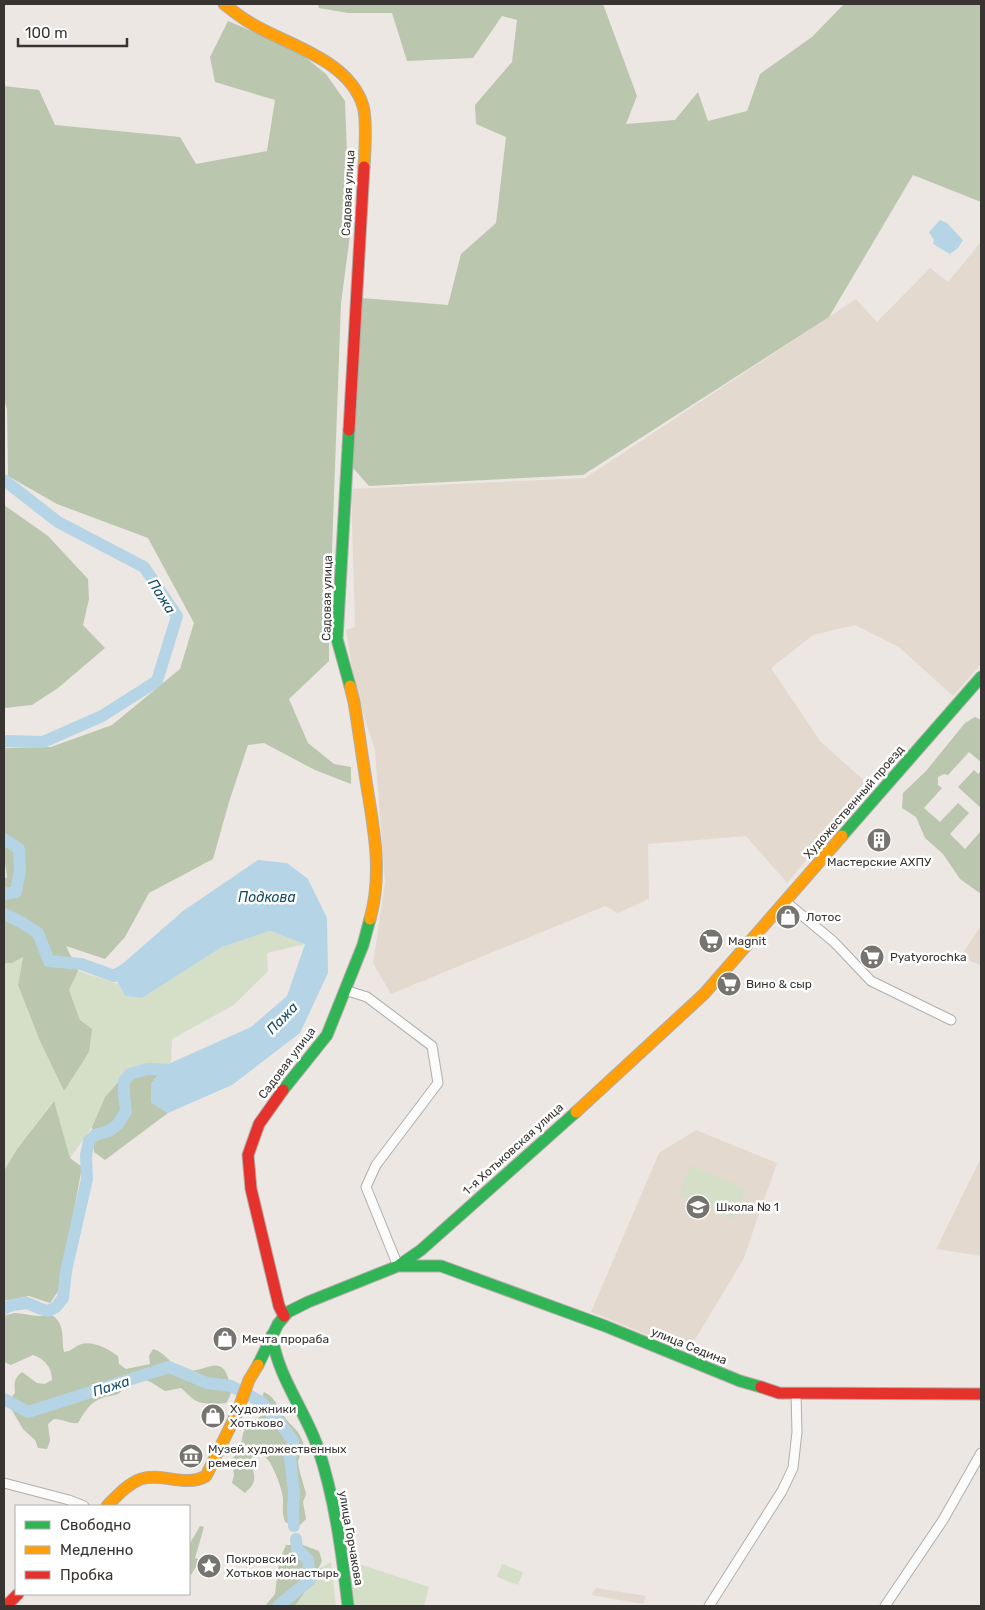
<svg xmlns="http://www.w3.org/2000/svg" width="985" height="1610" viewBox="0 0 985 1610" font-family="Rubik,sans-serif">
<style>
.built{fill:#e4d9cf}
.green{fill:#d5dfc8}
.forest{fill:#bac6ad}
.water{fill:#b5d4e6}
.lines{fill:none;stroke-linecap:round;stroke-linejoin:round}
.river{stroke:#b5d4e6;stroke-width:12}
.street-casing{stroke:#b1ada9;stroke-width:11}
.fast-casing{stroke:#b1ada9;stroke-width:13}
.slow-casing{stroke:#b1ada9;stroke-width:13}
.jam-casing{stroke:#b1ada9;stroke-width:13}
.street{stroke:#fcfbfb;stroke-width:9}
.fast{stroke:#30b455;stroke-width:11}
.slow{stroke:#ff9f0a;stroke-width:11}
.jam{stroke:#e5322d;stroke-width:11}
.labels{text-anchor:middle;stroke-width:5;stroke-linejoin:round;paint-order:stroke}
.street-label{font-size:12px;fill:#383431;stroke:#fff}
.poi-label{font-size:12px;fill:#383431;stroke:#fff;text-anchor:start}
.water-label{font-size:14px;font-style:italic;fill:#134d69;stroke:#fff}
</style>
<rect width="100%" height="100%" fill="#ece7e2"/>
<path class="built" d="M980,243L981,244V664L953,696L899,647L855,625L813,635L771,668L820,741L870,786L787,883L746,836L648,844L649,899L618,913L605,906L391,994L373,963L385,883L375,750L355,688L346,630L355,627L351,489L585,478L856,299L877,322L930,268L948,282Z
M981,926V965L960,957Z
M696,1130L777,1163L743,1260L688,1351L591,1312L659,1153Z
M981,1158V1256L936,1249Z
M596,1588L646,1596L643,1604L591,1595Z"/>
<path class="green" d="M270,931L305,944L267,953L268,971L234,1005L172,1039L171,1062L166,1065L129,1070L105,1097L92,1127L70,1158L53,1101L17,1149L4,1171V963H12L23,957L18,985L39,1039L64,1091L80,1020L69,990L78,971L118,984L125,996L142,998L222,947Z
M691,1165L746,1189L733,1219L678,1195Z
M350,1561L429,1587L424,1606H354Z
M331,1562L336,1606H295L313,1580L319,1569Z
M502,1564L523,1572L518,1585L497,1577Z"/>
<path class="forest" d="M318,4H603L637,96L626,124L675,120L698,92L708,121L747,111L760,74L812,37L844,4H981V202L913,175L829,317L583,475L369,486L353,468L354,394L361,298L448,305L461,254L496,223L506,137L476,124L475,105L512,62L517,20L502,16L473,58L407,61L392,13H348L319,8Z
M228,21L295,49L326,74L345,101L350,235L341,303L329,632V661L289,699L308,743L334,764L351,767V784L315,770L264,743L248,745L229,802L213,859L149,893L125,937L105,959L66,946L78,971L69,990L80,1020L92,1029L89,1052L64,1091L39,1039L18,985L23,957L12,963H4V879L7,877L4,855V748L51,747L112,725L180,669L194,623L148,538L57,504L8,476L7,409L4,399V86L39,90L55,125L180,137L196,164L267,151L275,100L215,82L210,57Z
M4,505L48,536L88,579L89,599L83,625L105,648L58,688L32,705L4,708Z
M975,717L981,720V762L969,752L948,775L944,774L938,777V785L942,788L924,808L940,822L958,803L969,813L950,834L965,849L981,831L980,857L981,894L960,879L943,854L925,838L916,817L902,808L903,793L926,771L965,723Z
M974,770L978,774L981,771V808L958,787Z
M166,1065L151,1084V1102L168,1113L105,1160L94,1152L92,1127L105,1097L129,1070Z
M54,1101L70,1158L82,1167L59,1290L50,1303L29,1296L4,1301V1171L17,1149Z
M14,1313C26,1313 38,1319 50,1314C66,1323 61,1336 64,1352C71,1351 73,1348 79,1345C90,1339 109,1349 118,1356L119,1364L126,1369L150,1364L149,1356L153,1349C165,1352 170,1364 181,1369C201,1378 221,1349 229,1381C232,1390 232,1395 226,1403C217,1404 200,1405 193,1399C189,1396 186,1392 181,1388L165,1391C154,1384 143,1374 129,1383C124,1386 123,1391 118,1394C113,1396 107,1396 102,1398C90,1402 84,1413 78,1423C69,1424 63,1419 54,1419L48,1424L50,1441L47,1449L38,1448L35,1440L23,1429L10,1407V1399L15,1393C14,1383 14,1378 22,1372L37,1383L45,1384L52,1380C52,1368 45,1359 33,1355L11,1365L4,1362V1316Z
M264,1392C277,1398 278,1409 286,1419C295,1430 299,1430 304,1445L298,1461L299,1469L306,1494L303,1502L306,1519L300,1525H292L285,1522C282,1513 283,1508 283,1499C283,1491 273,1464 267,1459C266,1457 263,1455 261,1454L253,1455L250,1462C256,1476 257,1483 245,1493L232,1483L234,1475L232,1459C245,1446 239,1442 245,1429C248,1422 258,1419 264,1414L262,1397Z
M200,1526L204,1527L195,1558L200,1560L191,1575L189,1571V1545Z
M286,1545H303L319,1551L322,1561L313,1580L295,1606H265L275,1594L279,1561Z"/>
<path class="water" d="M940,220L947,223L963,240L958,248L950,254L933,244L934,240L929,232Z
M258,860L287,863L308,879L327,918L328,973L300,1033L232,1085L168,1113L151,1102V1084L166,1065L251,1027L287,996L305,944L270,931L222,947L142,998L125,996L114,976L120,966L183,911Z"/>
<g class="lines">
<path class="river" d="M4,480L58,522L144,567L177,616L157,681L102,716L43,742L4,741
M4,839L19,849L20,870L16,892L4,894
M4,914L21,922L38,933L49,961L81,964L114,976L129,967
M4,1309L12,1305L27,1303L41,1309L48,1311L56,1307L63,1298L66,1271L87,1179L86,1155L89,1141L95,1135L109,1131L118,1124L126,1111L124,1096V1081L130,1074L148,1069L178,1070
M4,1399L28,1412L169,1367L207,1383L231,1386L260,1401L280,1423L293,1441V1451L290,1457L294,1493L293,1512L294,1526
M278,1606L310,1580L308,1560L297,1549L296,1539"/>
<defs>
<path id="street" d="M786,902L834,942L871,981L951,1020
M345,990L367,997L432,1046L438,1083L376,1165L366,1187L398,1266
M4,1483L69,1500L84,1506
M709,1606L782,1491L793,1468L797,1432L796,1393
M885,1606L943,1520L981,1453"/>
<path id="fast" d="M349,430L337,639L350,686
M842,836L981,677
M283,1090L327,1035L363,945L370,919
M398,1266H441L605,1326L740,1381L761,1387
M272,1335C277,1376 305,1410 318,1448C335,1499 342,1553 348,1606
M258,1365L278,1324L288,1312L308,1302L398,1266L421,1250L576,1112"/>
<path id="slow" d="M224,4C232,10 240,17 249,22C286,45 349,59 363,106C367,119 365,152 364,167
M350,686L354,702C359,732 363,763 368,793C375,835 382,877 370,919
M576,1112L704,994L842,836
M107,1506C117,1496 127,1484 141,1479C162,1472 185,1488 206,1476L237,1413L249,1380L258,1365"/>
<path id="jam" d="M349,430L364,167
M283,1090L259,1124L248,1155L251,1189L279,1306L284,1316
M761,1387L779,1393L981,1394
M6,1606L18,1594"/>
</defs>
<use href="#street" class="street-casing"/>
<use href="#fast" class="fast-casing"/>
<use href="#slow" class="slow-casing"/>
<use href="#jam" class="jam-casing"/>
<use href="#street" class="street"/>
<use href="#fast" class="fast"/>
<use href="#slow" class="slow"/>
<use href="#jam" class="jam"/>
</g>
<defs>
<symbol id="building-disc" viewBox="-11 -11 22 22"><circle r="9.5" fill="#77736f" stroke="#fff"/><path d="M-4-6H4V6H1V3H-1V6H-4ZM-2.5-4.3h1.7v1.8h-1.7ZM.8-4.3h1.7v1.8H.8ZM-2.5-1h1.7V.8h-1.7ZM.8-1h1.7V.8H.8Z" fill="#fff"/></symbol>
<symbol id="shop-disc" viewBox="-11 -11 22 22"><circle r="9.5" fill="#77736f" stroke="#fff"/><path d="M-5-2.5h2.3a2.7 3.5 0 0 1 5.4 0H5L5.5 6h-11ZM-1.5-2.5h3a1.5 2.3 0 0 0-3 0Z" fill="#fff"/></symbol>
<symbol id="supermarket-disc" viewBox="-11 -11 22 22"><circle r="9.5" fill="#77736f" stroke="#fff"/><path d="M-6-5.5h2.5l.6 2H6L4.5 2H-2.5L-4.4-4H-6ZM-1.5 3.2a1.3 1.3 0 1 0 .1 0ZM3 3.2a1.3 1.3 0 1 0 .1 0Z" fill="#fff"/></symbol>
<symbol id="school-disc" viewBox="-11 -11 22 22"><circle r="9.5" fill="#77736f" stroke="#fff"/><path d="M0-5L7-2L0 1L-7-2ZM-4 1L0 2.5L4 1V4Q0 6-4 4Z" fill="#fff"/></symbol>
<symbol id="museum-disc" viewBox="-11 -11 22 22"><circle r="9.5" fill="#77736f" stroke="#fff"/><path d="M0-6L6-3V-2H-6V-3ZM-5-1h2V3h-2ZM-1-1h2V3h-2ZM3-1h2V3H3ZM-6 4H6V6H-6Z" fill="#fff"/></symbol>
<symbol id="sight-disc" viewBox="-11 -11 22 22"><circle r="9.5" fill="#77736f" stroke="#fff"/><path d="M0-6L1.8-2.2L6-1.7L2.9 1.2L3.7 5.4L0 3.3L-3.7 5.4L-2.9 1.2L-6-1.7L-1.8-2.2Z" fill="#fff"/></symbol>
</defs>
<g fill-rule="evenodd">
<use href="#building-disc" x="865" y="826" width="28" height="28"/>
<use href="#shop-disc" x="774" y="903" width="28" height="28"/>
<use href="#supermarket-disc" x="697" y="927" width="28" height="28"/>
<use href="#supermarket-disc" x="858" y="943" width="28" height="28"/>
<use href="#supermarket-disc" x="715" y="970" width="28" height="28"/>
<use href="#school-disc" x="684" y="1193" width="28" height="28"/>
<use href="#shop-disc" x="211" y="1325" width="28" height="28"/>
<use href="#shop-disc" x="199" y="1402" width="28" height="28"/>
<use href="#museum-disc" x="177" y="1442" width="28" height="28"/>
<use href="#sight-disc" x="195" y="1552" width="28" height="28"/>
</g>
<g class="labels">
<g class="street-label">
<text transform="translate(348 193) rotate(-87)" y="4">Садовая улица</text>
<text transform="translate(327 598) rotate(-89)" y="4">Садовая улица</text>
<text transform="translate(854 802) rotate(-49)" y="4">Художественный проезд</text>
<text transform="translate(287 1063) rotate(-53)" y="4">Садовая улица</text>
<text transform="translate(513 1149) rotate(-42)" y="4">1-я Хотьковская улица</text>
<text transform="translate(689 1346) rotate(22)" y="4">улица Седина</text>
<text transform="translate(351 1538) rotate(80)" y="4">улица Горчакова</text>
</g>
<g class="poi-label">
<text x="879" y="866" text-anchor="middle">Мастерские АХПУ</text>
<text x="806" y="921">Лотос</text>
<text x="728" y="945">Magnit</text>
<text x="890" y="961">Pyatyorochka</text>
<text x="746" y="988">Вино &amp; сыр</text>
<text x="716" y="1211">Школа № 1</text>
<text x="242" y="1343">Мечта прораба</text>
<text x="230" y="1413">Художники<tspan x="230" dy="14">Хотьково</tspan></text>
<text x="208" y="1453">Музей художественных<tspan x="208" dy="14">ремесел</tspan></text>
<text x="226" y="1563">Покровский<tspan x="226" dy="14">Хотьков монастырь</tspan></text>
</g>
<g class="water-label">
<text transform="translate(162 596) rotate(58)" y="5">Пажа</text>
<text x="267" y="902">Подкова</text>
<text transform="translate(282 1018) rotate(-46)" y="5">Пажа</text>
<text transform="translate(111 1386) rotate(-18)" y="5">Пажа</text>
</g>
</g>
<rect width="985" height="1610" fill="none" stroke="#383431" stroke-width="10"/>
<rect x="15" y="1505" width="175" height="90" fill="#ffffff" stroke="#afaead"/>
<rect x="25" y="1521" width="25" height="8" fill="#30b455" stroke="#afaead"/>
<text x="60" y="1530" font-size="15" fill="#383431">Свободно</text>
<rect x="25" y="1546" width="25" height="8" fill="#ff9f0a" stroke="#afaead"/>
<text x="60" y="1555" font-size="15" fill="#383431">Медленно</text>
<rect x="25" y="1571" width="25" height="8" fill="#e5322d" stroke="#afaead"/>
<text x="60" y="1580" font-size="15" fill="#383431">Пробка</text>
<path d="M18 38v8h109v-8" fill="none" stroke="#383431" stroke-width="2.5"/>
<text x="25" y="38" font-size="15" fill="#383431" stroke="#ffffff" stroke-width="4" paint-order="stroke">100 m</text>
</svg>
